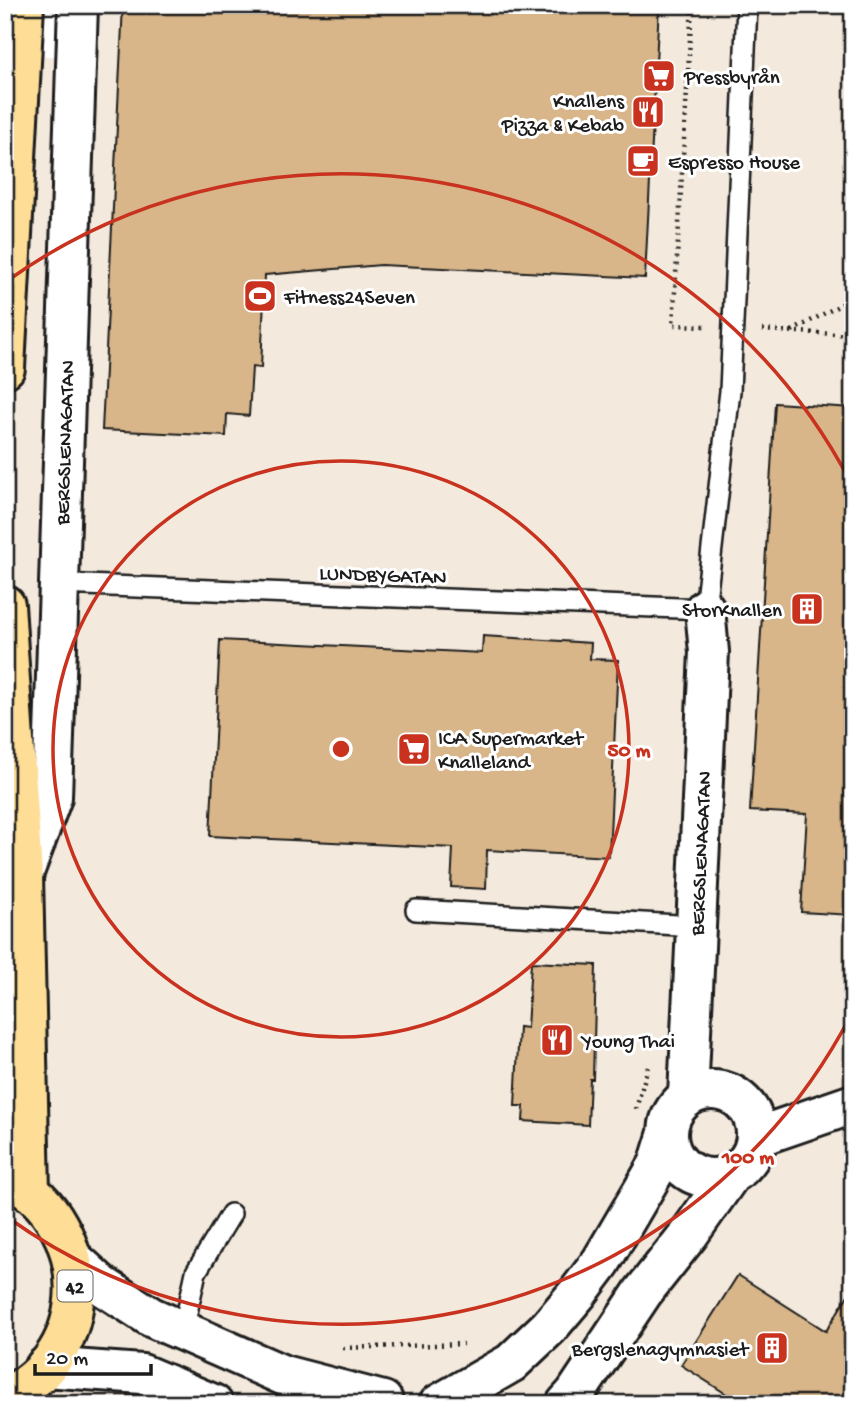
<svg xmlns="http://www.w3.org/2000/svg" width="858" height="1409" viewBox="0 0 858 1409" font-family="'Gochi Hand',sans-serif">
<style>
.built{fill:#f3e9dc}
.building{fill:#d8b68a;stroke:#1c1c1c;stroke-width:2}
.lines{fill:none;stroke-linecap:round;stroke-linejoin:round}
.service-casing{stroke:#1c1c1c;stroke-width:24}
.minor-casing{stroke:#1c1c1c;stroke-width:44}
.tertiary-casing{stroke:#1c1c1c;stroke-width:44}
.primary-casing{stroke:#1c1c1c;stroke-width:44}
.path{stroke:#1c1c1c;stroke-width:4.5;stroke-dasharray:2 5;stroke-linecap:butt}
.service{stroke:#fff;stroke-width:19}
.minor{stroke:#fff;stroke-width:38}
.tertiary{stroke:#fff;stroke-width:38}
.primary{stroke:#fedd96;stroke-width:38}
.ring{fill:none;stroke:#c8321e;stroke-width:3.5}
.labels{text-anchor:middle;stroke-width:6;stroke-linejoin:round;paint-order:stroke}
.shield{fill:#fff;stroke:#606060;stroke-width:2}
.shield-label{font-size:19px;font-weight:bold;fill:#1c1c1c}
.poi-label{font-size:21px;fill:#1c1c1c;stroke:#fff;text-anchor:start}
.street-label{font-size:21px;fill:#1c1c1c;stroke:#fff}
.centre{fill:#c8321e;stroke:#fff;stroke-width:3.5}
.ring-label{font-size:21px;text-anchor:middle;font-weight:bold;fill:#c8321e;stroke:#fff;stroke-width:6;stroke-linejoin:round;paint-order:stroke}
</style>
<rect width="100%" height="100%" fill="#fff"/>
<filter id="ink" filterUnits="userSpaceOnUse"><feTurbulence type="fractalNoise" baseFrequency=".0143" numOctaves="2"/><feDisplacementMap in="SourceGraphic" scale="14" xChannelSelector="R" yChannelSelector="G"/><feConvolveMatrix kernelMatrix="1 2 1 2 8 2 1 2 1" color-interpolation-filters="sRGB"/></filter>
<g filter="url(#ink)">
<path class="built" d="M87,5H853V1404H5V55L83,57Z"/>
<path class="building" d="M123,5H659L645,278L381,265L265,275L261,368L252,367L249,416L227,414L226,436L102,430Z
M775,403L853,408V915L801,912L807,814L750,811Z
M483,636L591,643L590,659L618,660L609,857L487,850L486,889L451,887L453,848L210,836L220,640L482,653Z
M531,962L596,965L593,1079H590L588,1125L523,1121L524,1106H515L519,1027L527,1028Z
M738,1275L826,1331L853,1287V1404H742L681,1365Z"/>
<g class="lines">
<defs>
<path id="service" d="M59,584L705,609L730,391L747,5
M416,910L695,926
M183,1331L196,1272L231,1214"/>
<g id="minor">
<path id="s1" d="M23,875L52,797L78,5"/>
<path id="s2" d="M688,1096L709,652L705,609"/>
</g>
<path id="tertiary" d="M668 1134a44 44 0 1 1 88 0a44 44 0 1 1-88 0Z
M757,1137L853,1104
M72,1258L103,1286L151,1317L283,1375L383,1401
M45,1367L142,1374L213,1404
M439,1404L511,1363L549,1327L577,1294L601,1262L658,1165L668,1133
M566,1404L575,1394L643,1292L689,1234L731,1174"/>
<path id="primary" d="M5,368L24,5
M5,605L23,875L30,1192
M5,1397C98,1356 96,1224 10,1178"/>
</defs>
<use href="#service" class="service-casing"/>
<use href="#minor" class="minor-casing"/>
<use href="#tertiary" class="tertiary-casing"/>
<use href="#primary" class="primary-casing"/>
<path class="path" d="M692,5L673,325L705,326
M762,330L853,335
M792,331L853,298
M636,1109L648,1067
M343,1348L463,1344"/>
<use href="#service" class="service"/>
<use href="#minor" class="minor"/>
<use href="#tertiary" class="tertiary"/>
<use href="#primary" class="primary"/>
</g>
</g>
<g class="ring">
<circle cx="341" cy="749" r="288"/>
<path d="M851 1015A575 575 0 0 1 7 1217M7 281A575 575 0 0 1 851 483"/>
</g>
<defs>
<symbol id="supermarket-square" viewBox="-11 -11 22 22"><rect x="-9" y="-9" width="18" height="18" rx="4" fill="#c8321e" stroke="#fff"/><path d="M-6-5.5h2.5l.6 2H6L4.5 2H-2.5L-4.4-4H-6ZM-1.5 3.2a1.3 1.3 0 1 0 .1 0ZM3 3.2a1.3 1.3 0 1 0 .1 0Z" fill="#fff"/></symbol>
<symbol id="restaurant-square" viewBox="-11 -11 22 22"><rect x="-9" y="-9" width="18" height="18" rx="4" fill="#c8321e" stroke="#fff"/><path d="M-5-6h1v4h1v-4h1v4h1v-4h1v5L-1.5 .5V6h-2V.5L-5-1ZM5-6V6H3V1.5H1.5Q1.5-4 5-6Z" fill="#fff"/></symbol>
<symbol id="cafe-square" viewBox="-11 -11 22 22"><rect x="-9" y="-9" width="18" height="18" rx="4" fill="#c8321e" stroke="#fff"/><path d="M-5.5-4.5H6V0H3Q3 3.5 0 3.5H-2.5Q-5.5 3.5-5.5 0ZM3-3.2v2h1.7v-2ZM-6 4.5H4V6H-6Z" fill="#fff"/></symbol>
<symbol id="stadium-square" viewBox="-11 -11 22 22"><rect x="-9" y="-9" width="18" height="18" rx="4" fill="#c8321e" stroke="#fff"/><path d="M0-5a6.5 5 0 1 0 0 10a6.5 5 0 1 0 0-10ZM-3.5-1.8h7v3.6h-7Z" fill="#fff"/></symbol>
<symbol id="building-square" viewBox="-11 -11 22 22"><rect x="-9" y="-9" width="18" height="18" rx="4" fill="#c8321e" stroke="#fff"/><path d="M-4-6H4V6H1V3H-1V6H-4ZM-2.5-4.3h1.7v1.8h-1.7ZM.8-4.3h1.7v1.8H.8ZM-2.5-1h1.7V.8h-1.7ZM.8-1h1.7V.8H.8Z" fill="#fff"/></symbol>
</defs>
<g fill-rule="evenodd">
<use href="#supermarket-square" x="640" y="57" width="38" height="38"/>
<use href="#restaurant-square" x="629" y="93" width="38" height="38"/>
<use href="#cafe-square" x="624" y="142" width="38" height="38"/>
<use href="#stadium-square" x="241" y="277" width="38" height="38"/>
<use href="#building-square" x="788" y="590" width="38" height="38"/>
<use href="#supermarket-square" x="395" y="730" width="38" height="38"/>
<use href="#restaurant-square" x="538" y="1021" width="38" height="38"/>
<use href="#building-square" x="753" y="1329" width="38" height="38"/>
</g>
<g class="labels">
<rect class="shield" x="57.5" y="1270.5" width="35" height="31" rx="5"/>
<g class="shield-label">
<text x="75" y="1293">42</text>
</g>
<g class="poi-label">
<text x="684" y="83">Pressbyrån</text>
<text x="624" y="107" text-anchor="end">Knallens<tspan x="624" dy="24">Pizza &amp; Kebab</tspan></text>
<text x="668" y="168">Espresso House</text>
<text x="284" y="303">Fitness24Seven</text>
<text x="782" y="616" text-anchor="end">StorKnallen</text>
<text x="438" y="744">ICA Supermarket<tspan x="438" dy="24">Knalleland</tspan></text>
<text x="582" y="1047">Young Thai</text>
<text x="748" y="1355" text-anchor="end">Bergslenagymnasiet</text>
</g>
<g class="street-label">
<text dy="7" stroke="none"><textPath href="#s1" startOffset="438">BERGSLENAGATAN</textPath></text>
<text transform="translate(383 574) rotate(2)" y="7">LUNDBYGATAN</text>
<text dy="7" stroke="none"><textPath href="#s2" startOffset="243">BERGSLENAGATAN</textPath></text>
</g>
</g>
<circle cx="341" cy="749" r="10" class="centre"/>
<g class="ring-label">
<text x="629" y="756">50 m</text>
<text x="748" y="1163">100 m</text>
</g>
<rect width="858" height="1409" fill="none" stroke="#fff" stroke-width="28"/>
<rect x="14" y="14" width="830" height="1381" fill="none" stroke="#1c1c1c" stroke-width="2.5" filter="url(#ink)"/>
<path d="M35 1364v10h116v-10" fill="none" stroke="#1c1c1c" stroke-width="3.5"/>
<text x="46" y="1364" font-size="21" fill="#1c1c1c" stroke="#ffffff" stroke-width="5" paint-order="stroke">20 m</text>
</svg>
